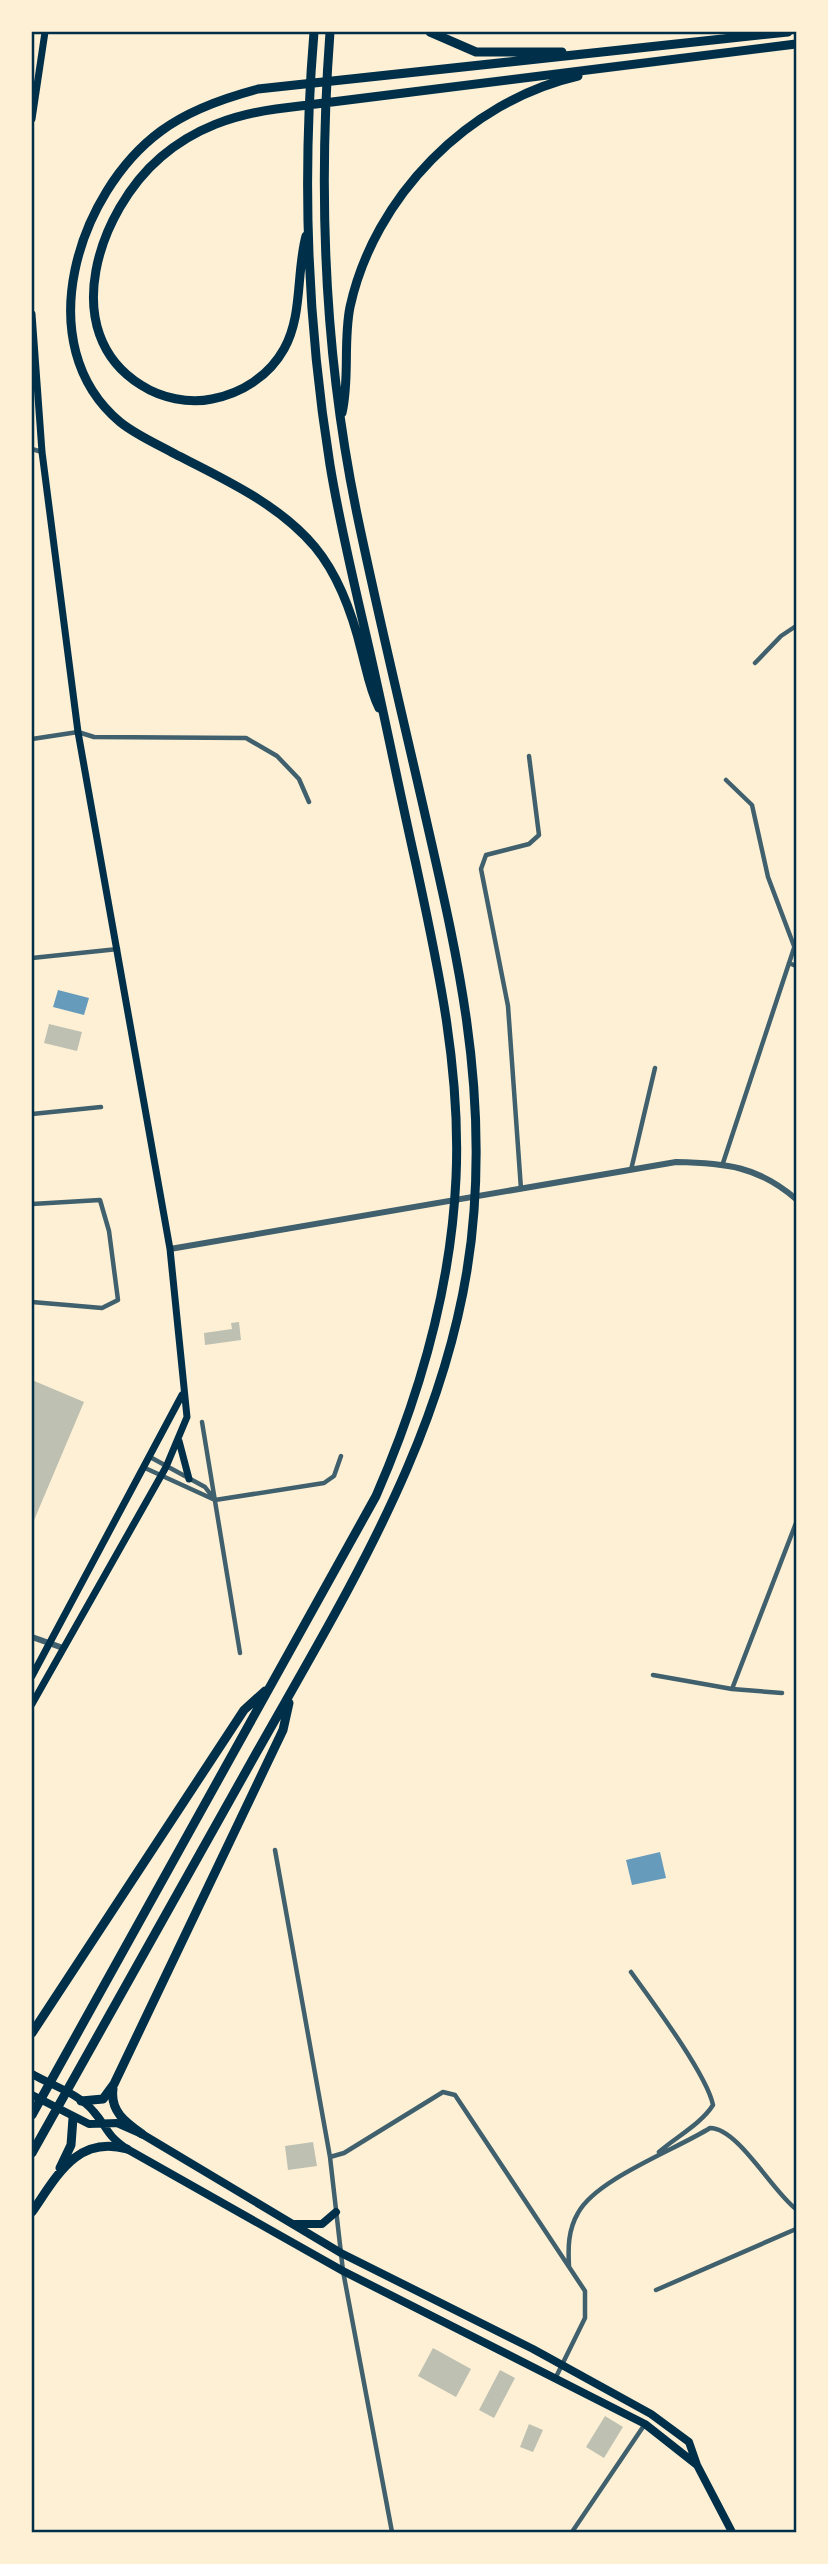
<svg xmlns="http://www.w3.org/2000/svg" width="828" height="2564" viewBox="0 0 828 2564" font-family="Inter,sans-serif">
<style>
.water{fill:#669bbc}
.building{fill:#bec0b2}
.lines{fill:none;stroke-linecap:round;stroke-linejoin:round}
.minor{stroke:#3f606c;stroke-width:4.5}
.tertiary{stroke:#3f606c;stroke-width:6}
.secondary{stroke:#003049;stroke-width:7}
.primary{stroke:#003049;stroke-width:8}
.motorway{stroke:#003049;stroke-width:9}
.neatline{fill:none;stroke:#003049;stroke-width:2.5}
</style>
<rect width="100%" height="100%" fill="#fdf0d5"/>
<path class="water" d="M58,990L89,998L84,1015L53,1007Z
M660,1852L666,1878L632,1885L626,1860Z"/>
<path class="building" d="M49,1024L82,1032L77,1051L44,1043Z
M239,1322L241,1340L205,1345L204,1333L232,1329L231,1323Z
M32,1380L84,1402L32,1525Z
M313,2142L317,2166L288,2170L285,2146Z
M433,2348L471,2369L456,2397L418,2376Z
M500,2370L515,2378L494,2418L479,2410Z
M605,2416L623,2427L604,2458L586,2447Z
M529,2424L543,2430L533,2452L520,2447Z"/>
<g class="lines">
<path class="minor" d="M32,449L42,452
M755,663L781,636L796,626
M32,739L78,732L94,737L246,738L277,756L299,779L309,802
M726,780L752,805L768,877L794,946
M32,958L118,949
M789,963L796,966
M32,1114L101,1107
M723,1163L796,942
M631,1170L655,1068
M521,1189L508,1006L481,869L486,855L529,844L539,835L529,756
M32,1204L100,1200L109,1231L118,1300L102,1308L32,1302
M202,1422L240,1653
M145,1468L215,1500L205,1487L150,1457
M215,1500L324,1483L334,1476L341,1456
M653,1675L732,1689L782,1693
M732,1689L796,1523
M275,1850L330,2157L343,2271L392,2532
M631,1972C652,2001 707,2075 713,2105C701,2124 676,2137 659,2152
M330,2157L344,2153L443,2092L455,2095L585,2291V2318L556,2377
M569,2266C568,2248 568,2230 578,2213C596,2179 677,2149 710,2128C738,2128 772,2191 796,2209
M656,2290L796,2229
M572,2532L645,2424"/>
<path class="tertiary" d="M170,1249L676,1162C725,1163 758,1166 796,1199
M32,1637L63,1648"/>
<path class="secondary" d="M32,119L45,32
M32,314L42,452L78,732L170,1249L187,1417L166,1467L32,1704
M179,1441L189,1479
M32,1676L182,1395"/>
<path class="primary" d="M32,2074C51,2085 80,2094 94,2112C108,2128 106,2135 127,2149L343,2271L645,2424L697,2465L732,2532
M32,2095L89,2124L117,2123L142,2134L341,2253L533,2349L651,2414L689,2442L697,2465
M295,2224H322L336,2212"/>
<path class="motorway" d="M430,32L476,52H562
M306,236C296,273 303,315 284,349C269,376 242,393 212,399C189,404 161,398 141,385C56,332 99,210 161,157C195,128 233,115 276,109L796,44
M342,413C350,378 343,342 350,307C374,197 468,101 578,76
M379,708C370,690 367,672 362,653C353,616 339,576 315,547C279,504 224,479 175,454C157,444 136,435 120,422C28,345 78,192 161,131C189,110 224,98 258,89L788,32
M32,2033L244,1710L265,1691
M113,2089C110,2111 125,2122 142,2134
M81,2101L103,2099L114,2084L283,1730L289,1703
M32,2115L376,1496C420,1395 451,1289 456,1178C461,1069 438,966 415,860C399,789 385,718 369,648C355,587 340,526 330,465C307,322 302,175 314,32
M32,2153C107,2019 183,1884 258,1750C354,1580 460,1411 474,1211C484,1076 459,963 429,832C405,726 379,620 357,514C324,355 318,193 330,32
M60,2168L71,2145L73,2118
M32,2212C57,2176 77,2135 127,2149"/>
</g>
<rect width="828" height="2564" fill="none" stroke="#fdf0d5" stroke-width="66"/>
<rect x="33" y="33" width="762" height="2498" class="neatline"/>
</svg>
